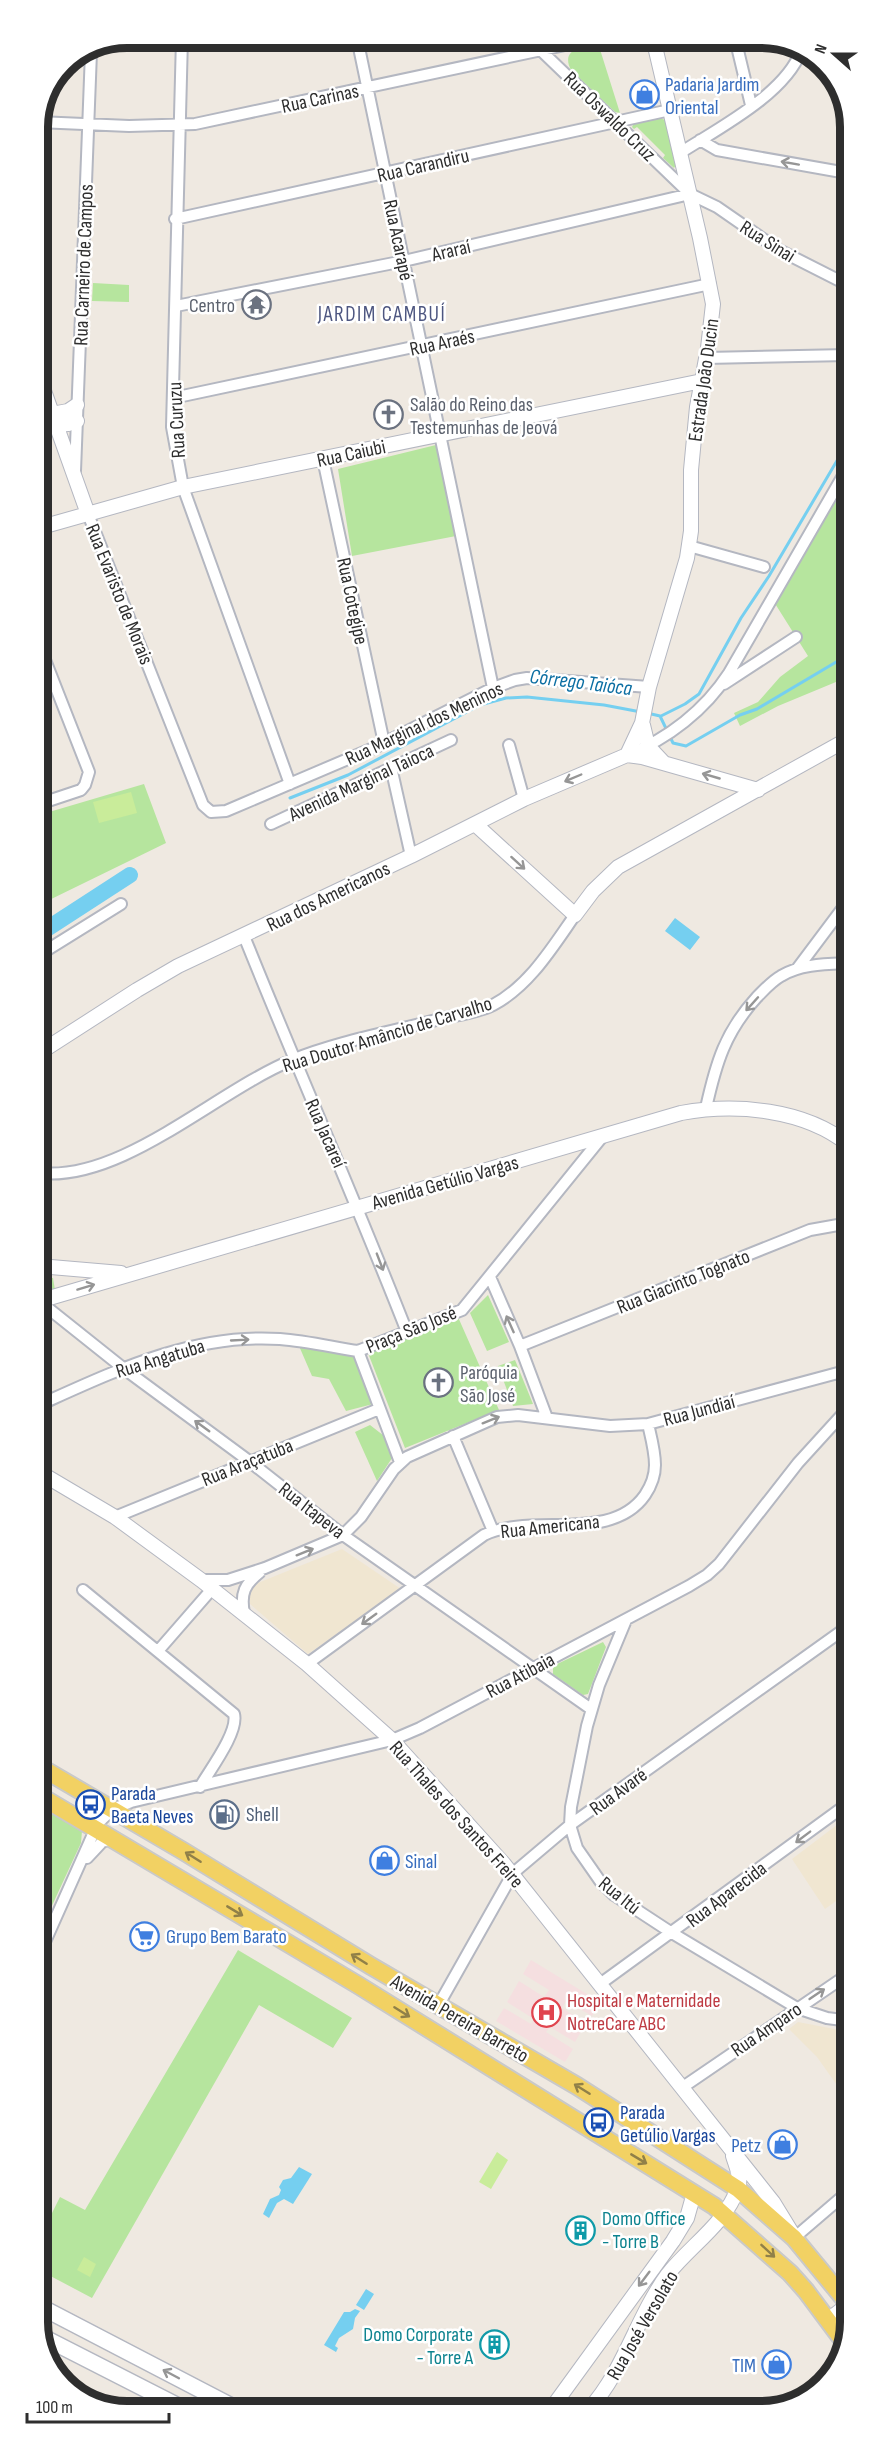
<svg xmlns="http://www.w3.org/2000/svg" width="888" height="2449" viewBox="0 0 888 2449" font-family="'Sofia Sans Condensed',sans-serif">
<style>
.education{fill:#f0e6d1}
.medical{fill:#f5dfe0}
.green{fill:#b6e59e}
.pitch{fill:#c9ec9a}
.water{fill:#75cff0}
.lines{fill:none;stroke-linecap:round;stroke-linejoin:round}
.stream{stroke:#75cff0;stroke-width:3}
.river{stroke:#75cff0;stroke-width:16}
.minor-casing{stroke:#b4b7c1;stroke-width:14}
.tertiary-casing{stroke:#b4b7c1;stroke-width:16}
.secondary-casing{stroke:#b4b7c1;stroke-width:18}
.primary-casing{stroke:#c9c9c9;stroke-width:20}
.minor{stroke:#fff;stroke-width:10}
.tertiary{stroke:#fff;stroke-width:14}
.secondary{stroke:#fff;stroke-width:15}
.primary{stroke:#f2d163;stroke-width:16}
.oneway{stroke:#969696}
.oneway2{stroke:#908048}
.labels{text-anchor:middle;stroke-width:5;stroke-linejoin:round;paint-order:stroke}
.shop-label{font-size:20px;fill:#366cbe;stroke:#fff;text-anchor:start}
.street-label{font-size:20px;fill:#2e2e2e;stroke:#fff}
.worship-label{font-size:20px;fill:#5b616d;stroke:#fff;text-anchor:start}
.transit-label{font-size:20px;fill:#164399;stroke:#fff;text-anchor:start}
.service-label{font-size:20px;fill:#4e5e75;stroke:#fff;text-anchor:start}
.health-label{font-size:20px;fill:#be3a42;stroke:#fff;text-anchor:start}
.culture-label{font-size:20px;fill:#0d838f;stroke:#fff;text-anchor:start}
.neighbourhood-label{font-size:21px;letter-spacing:1.5px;fill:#4d5680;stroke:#fff}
.water-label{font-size:21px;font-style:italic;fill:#0d6fa3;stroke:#fff}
.rim{fill:none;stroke:#2e2e2e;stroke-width:8}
</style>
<rect width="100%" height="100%" fill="#efe9e1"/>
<path class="education" d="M342,1549L401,1589L308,1654L250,1604V1586Z
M850,1815V1891L825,1909L792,1859Z
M798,2022L850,2032V2078L839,2088L817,2057L789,2029Z"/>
<path class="medical" d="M531,1960L600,2002L592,2016L566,2001L562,2008L586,2023L575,2042L550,2027L546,2032L573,2049L565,2062L496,2021L504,2008L531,2024L534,2019L507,2002L519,1981L544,1997L549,1990L523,1974Z"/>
<path class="green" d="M598,43L620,113L615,112L571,70C560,49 583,46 598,43Z
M660,118L665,120L676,165L674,168L663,158L665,155L637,127L634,129L632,127L634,123Z
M93,283L129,285V302L92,301Z
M436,445L456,536L352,556L338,469Z
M848,479V677L778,706L740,726L734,713L758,702L780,677L808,656L774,602Z
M144,784L166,843L39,905V815Z
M39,1276L53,1278L55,1290L44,1294L39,1293Z
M488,1295L509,1342L487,1351L470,1313Z
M458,1317L499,1410L405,1448L368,1353Z
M299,1346L354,1355L373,1404L346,1411L329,1379L312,1376Z
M515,1360L533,1404L513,1406L498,1366Z
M370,1425L388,1439L394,1455L377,1481L355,1432Z
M603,1642L606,1647L588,1694L583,1695L553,1674V1666Z
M49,1810L76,1824L82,1831L81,1843L49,1912L40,1909V1825Z
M238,1950L352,2018L333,2048L259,2005L92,2298L41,2271V2235L60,2197L85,2210Z"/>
<path class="pitch" d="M131,792L137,813L99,823L93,802Z
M497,2152L508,2160L491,2189L479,2182Z
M84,2257L96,2264L90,2277L77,2270Z"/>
<path class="water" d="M675,918L700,937L690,950L665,931Z
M299,2167L312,2174L293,2204L284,2199L277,2203L269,2218L263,2214L270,2199L279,2195L281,2190L279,2187L283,2180L291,2178Z
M366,2289L374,2294L364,2310L356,2305Z
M355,2309L360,2311L355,2318L353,2329L339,2338L335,2346L338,2348L336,2352L324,2345L344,2312H350Z"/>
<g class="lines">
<path class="stream" d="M647,713L660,716
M660,716L673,743L686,746L740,715L757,709L848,655
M661,716L685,704L699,694L741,618L769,576L848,442
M290,798L348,775L480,705L506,698L527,697L604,705L641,712"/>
<path class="river" d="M39,934L130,875"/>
<defs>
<path id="minor" d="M182,38L172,427L183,487L290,784
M357,38L493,688
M528,38L690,194L717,207L779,250L848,285
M735,38L751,105
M38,122L129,126L195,124L598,38
M700,140L717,150L847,173
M680,153C719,128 785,94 801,51
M175,219L670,110
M176,306L404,261L690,194
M706,358L848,355
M173,398L710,284
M323,459L384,743
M75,471L91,52
M88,514L203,805L211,812L226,811L376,747L493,688L515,680L527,678L649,687
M689,546L764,567
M38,642L89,772L85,785L81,790L39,804
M724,684L796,637
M509,745L524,799
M627,755C668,739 705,710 729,673L848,467
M391,767L411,856
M271,824L451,740
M244,936C297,1068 355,1199 407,1332
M39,955L121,904
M797,969L848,901
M706,1108C716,1063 725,1032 757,997C764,990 772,981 781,976C800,964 827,964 849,963
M39,1173C122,1182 215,1092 292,1060C339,1041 391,1032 440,1019C457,1015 477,1013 493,1005C529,986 552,948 575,915
M490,1277L520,1346L547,1418
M39,1301L123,1368L249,1461L343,1535L591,1709
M520,1346L810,1230L849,1223
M358,1351L462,1310L602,1137
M358,1351L400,1462
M841,1372L849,1384
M39,1405C117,1370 193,1333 280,1339C306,1341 332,1347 358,1351
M453,1436L493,1531
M115,1517L379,1409
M201,1580H228L265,1568L343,1535L361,1517L394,1469L407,1457L497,1417L518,1415L610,1426L648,1424L849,1370
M83,1590L234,1714C239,1732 209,1771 200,1787
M244,1613C240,1593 245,1584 260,1572
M626,1620L599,1685L587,1726L571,1807L570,1825L577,1848L600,1881L614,1895L672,1933L797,2008L827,2018L850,2021
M158,1651L212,1589
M307,1664L484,1535C532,1512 611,1544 645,1495C651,1486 655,1476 655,1465C655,1451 651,1437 648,1424
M87,1858L102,1842L113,1838
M40,1953L98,1823L113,1809L131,1802L392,1740L420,1728L689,1586L707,1575L719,1564L798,1463L849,1407
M600,1984L850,1802
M438,2006L512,1875L518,1869L570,1825L850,1625
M683,2087L850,1973
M794,2238L850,2190"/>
<path id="tertiary" d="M38,374L88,514
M52,414L68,411L77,405
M56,425L68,424L77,421
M38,528L183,487L702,381
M643,725L648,746L663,762
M627,755L642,723L649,687L687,558L691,531V470L697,407L708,348L713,304L700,238L653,38
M475,824L575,915L593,891L618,867L848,739
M39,1053L137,990L178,966L411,856L524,799L620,758L627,755L642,757L758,790
M39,1266L121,1273
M39,1301L681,1113C736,1103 805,1109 849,1145
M39,1472L115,1517L201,1580L307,1664L392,1740L504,1864L773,2202L792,2233
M828,2320L850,2303
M551,2409L673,2241L687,2218L694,2193
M589,2409C624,2371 637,2316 668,2274C691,2245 725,2224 738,2188C742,2178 736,2166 733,2156"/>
<path id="secondary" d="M41,2307L241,2411
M41,2336L188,2411"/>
<path id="primary" d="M40,1767L183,1851L371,1966L577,2086L738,2189L794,2238L850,2306
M40,1796L358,1985L714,2206L790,2273L806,2291L844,2342"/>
</defs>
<use href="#minor" class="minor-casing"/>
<use href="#tertiary" class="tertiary-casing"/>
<use href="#secondary" class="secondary-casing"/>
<use href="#primary" class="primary-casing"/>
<use href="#minor" class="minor"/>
<use href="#tertiary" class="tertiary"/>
<use href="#secondary" class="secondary"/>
<use href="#primary" class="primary"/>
</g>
<defs><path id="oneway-shaft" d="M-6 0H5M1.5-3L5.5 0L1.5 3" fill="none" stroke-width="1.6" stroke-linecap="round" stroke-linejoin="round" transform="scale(1.5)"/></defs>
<g class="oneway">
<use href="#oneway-shaft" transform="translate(790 163) rotate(-170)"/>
<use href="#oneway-shaft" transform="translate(711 776) rotate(-164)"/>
<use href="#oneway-shaft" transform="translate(573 778) rotate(157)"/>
<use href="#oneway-shaft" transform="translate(518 863) rotate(42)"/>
<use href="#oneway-shaft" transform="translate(752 1004) rotate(132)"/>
<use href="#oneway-shaft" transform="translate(380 1262) rotate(69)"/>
<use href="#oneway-shaft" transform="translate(86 1287) rotate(-17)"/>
<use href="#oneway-shaft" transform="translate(510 1324) rotate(-114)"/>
<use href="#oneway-shaft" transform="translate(240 1340) rotate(-3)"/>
<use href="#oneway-shaft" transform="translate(491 1420) rotate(-22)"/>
<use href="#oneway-shaft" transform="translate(202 1426) rotate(-144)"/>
<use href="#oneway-shaft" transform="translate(305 1552) rotate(-22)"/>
<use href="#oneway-shaft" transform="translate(369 1619) rotate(144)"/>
<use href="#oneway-shaft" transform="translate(803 1837) rotate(143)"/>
<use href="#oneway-shaft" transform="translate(817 1994) rotate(-34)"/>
<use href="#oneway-shaft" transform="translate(644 2279) rotate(127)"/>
<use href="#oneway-shaft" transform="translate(171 2374) rotate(-152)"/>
</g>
<g class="oneway2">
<use href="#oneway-shaft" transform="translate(193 1857) rotate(-148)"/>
<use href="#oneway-shaft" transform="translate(235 1911) rotate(31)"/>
<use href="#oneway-shaft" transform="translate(359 1959) rotate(-148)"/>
<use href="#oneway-shaft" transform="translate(402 2012) rotate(32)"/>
<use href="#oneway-shaft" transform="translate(582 2089) rotate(-148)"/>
<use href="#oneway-shaft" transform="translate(639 2159) rotate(31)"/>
<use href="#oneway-shaft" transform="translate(768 2251) rotate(43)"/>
</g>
<defs>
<symbol id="shop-ring" viewBox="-11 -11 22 22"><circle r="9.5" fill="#fff" stroke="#3f7fe0" stroke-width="1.5"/><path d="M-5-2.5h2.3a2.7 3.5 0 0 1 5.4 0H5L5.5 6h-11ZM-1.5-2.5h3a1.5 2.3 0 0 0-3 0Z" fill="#3f7fe0"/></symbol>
<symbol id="temple-ring" viewBox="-11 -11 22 22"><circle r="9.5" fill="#fff" stroke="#6b7280" stroke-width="1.5"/><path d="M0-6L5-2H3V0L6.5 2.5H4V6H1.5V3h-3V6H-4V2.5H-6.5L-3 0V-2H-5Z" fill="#6b7280"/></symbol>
<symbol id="church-ring" viewBox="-11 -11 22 22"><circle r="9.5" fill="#fff" stroke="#6b7280" stroke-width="1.5"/><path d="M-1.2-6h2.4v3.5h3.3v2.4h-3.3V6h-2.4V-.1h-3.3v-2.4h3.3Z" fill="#6b7280"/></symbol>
<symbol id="bus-ring" viewBox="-11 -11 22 22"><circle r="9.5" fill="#fff" stroke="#1a4fb4" stroke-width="1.5"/><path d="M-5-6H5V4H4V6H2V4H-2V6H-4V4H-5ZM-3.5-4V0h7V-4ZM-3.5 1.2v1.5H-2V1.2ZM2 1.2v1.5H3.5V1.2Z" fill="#1a4fb4"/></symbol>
<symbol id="fuel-ring" viewBox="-11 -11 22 22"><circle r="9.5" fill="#fff" stroke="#5c6f8a" stroke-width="1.5"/><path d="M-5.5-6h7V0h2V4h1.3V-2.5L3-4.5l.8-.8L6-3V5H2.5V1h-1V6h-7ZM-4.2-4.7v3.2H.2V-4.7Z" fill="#5c6f8a"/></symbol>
<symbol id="supermarket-ring" viewBox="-11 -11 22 22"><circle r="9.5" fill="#fff" stroke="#3f7fe0" stroke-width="1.5"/><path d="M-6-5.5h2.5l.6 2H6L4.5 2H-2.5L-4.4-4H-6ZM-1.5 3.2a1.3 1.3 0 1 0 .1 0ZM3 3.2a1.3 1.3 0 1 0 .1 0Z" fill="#3f7fe0"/></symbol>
<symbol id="hospital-ring" viewBox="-11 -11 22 22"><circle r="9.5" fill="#fff" stroke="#e0444e" stroke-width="1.5"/><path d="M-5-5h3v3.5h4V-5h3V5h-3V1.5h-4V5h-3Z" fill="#e0444e"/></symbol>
<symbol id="building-ring" viewBox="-11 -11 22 22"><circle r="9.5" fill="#fff" stroke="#0f9aa8" stroke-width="1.5"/><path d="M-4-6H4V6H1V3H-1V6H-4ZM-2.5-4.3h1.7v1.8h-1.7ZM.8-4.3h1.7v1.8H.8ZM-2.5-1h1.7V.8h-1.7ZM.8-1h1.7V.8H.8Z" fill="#0f9aa8"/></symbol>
</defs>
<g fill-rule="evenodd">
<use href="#shop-ring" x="628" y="78" width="33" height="33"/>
<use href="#temple-ring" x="240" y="288" width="33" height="33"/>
<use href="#church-ring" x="372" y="398" width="33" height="33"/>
<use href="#church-ring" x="422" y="1366" width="33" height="33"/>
<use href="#bus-ring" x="74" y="1788" width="33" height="33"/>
<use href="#fuel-ring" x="208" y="1798" width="33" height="33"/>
<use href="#shop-ring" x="368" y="1844" width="33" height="33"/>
<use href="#supermarket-ring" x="128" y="1920" width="33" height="33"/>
<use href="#hospital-ring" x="530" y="1996" width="33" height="33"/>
<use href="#bus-ring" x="582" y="2106" width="33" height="33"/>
<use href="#shop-ring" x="766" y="2128" width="33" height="33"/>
<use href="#building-ring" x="564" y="2214" width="33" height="33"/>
<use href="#building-ring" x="478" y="2328" width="33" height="33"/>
<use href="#shop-ring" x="760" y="2348" width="33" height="33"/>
</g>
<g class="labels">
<g class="shop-label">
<text x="665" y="91">Padaria Jardim<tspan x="665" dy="23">Oriental</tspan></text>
<text x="405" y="1868">Sinal</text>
<text x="166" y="1943">Grupo Bem Barato</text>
<text x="761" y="2152" text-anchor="end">Petz</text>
<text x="756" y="2372" text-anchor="end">TIM</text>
</g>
<g class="street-label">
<text transform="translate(320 98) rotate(-12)" y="7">Rua Carinas</text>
<text transform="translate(610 116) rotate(44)" y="7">Rua Oswaldo Cruz</text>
<text transform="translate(423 165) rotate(-13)" y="7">Rua Carandiru</text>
<text transform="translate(399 240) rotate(78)" y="7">Rua Acarapé</text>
<text transform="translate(768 241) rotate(32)" y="7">Rua Sinai</text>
<text transform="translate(451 250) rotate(-13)" y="7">Araraí</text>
<text transform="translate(83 265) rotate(-88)" y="7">Rua Carneiro de Campos</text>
<text transform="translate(442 342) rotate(-12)" y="7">Rua Araés</text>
<text transform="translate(703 380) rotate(-82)" y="7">Estrada João Ducin</text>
<text transform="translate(176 420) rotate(-93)" y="7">Rua Curuzu</text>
<text transform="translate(351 453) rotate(-12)" y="7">Rua Caiubi</text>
<text transform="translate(120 594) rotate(68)" y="7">Rua Evaristo de Morais</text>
<text transform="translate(353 601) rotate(78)" y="7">Rua Cotegipe</text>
<text transform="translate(424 723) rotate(-25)" y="7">Rua Marginal dos Meninos</text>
<text transform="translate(361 782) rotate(-25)" y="7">Avenida Marginal Taioca</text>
<text transform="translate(328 896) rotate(-26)" y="7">Rua dos Americanos</text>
<text transform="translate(387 1034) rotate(-17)" y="7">Rua Doutor Amâncio de Carvalho</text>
<text transform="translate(326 1133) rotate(66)" y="7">Rua Jacareí</text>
<text transform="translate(445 1182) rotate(-16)" y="7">Avenida Getúlio Vargas</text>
<text transform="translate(683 1281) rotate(-22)" y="7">Rua Giacinto Tognato</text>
<text transform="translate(411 1329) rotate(-22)" y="7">Praça São José</text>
<text transform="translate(160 1358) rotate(-17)" y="7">Rua Angatuba</text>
<text transform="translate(699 1410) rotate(-15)" y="7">Rua Jundiaí</text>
<text transform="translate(247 1462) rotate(-22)" y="7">Rua Araçatuba</text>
<text transform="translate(312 1510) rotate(38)" y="7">Rua Itapeva</text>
<text transform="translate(550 1526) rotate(-6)" y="7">Rua Americana</text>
<text transform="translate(520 1675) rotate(-28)" y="7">Rua Atibaia</text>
<text transform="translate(618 1791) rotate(-36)" y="7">Rua Avaré</text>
<text transform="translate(457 1814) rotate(48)" y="7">Rua Thales dos Santos Freire</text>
<text transform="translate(726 1894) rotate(-37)" y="7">Rua Aparecida</text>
<text transform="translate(620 1895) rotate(39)" y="7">Rua Itú</text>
<text transform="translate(460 2018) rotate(30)" y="7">Avenida Pereira Barreto</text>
<text transform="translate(766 2029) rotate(-34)" y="7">Rua Amparo</text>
<text transform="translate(642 2325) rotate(-60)" y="7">Rua José Versolato</text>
</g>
<g class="worship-label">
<text x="235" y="312" text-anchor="end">Centro</text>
<text x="410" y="411">Salão do Reino das<tspan x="410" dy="23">Testemunhas de Jeová</tspan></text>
<text x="460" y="1379">Paróquia<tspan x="460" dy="23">São José</tspan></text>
</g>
<g class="transit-label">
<text x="111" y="1800">Parada<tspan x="111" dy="23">Baeta Neves</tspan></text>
<text x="620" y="2119">Parada<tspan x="620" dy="23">Getúlio Vargas</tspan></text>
</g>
<g class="service-label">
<text x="246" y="1821">Shell</text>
</g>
<g class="health-label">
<text x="567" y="2007">Hospital e Maternidade<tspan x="567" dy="23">NotreCare ABC</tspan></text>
</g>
<g class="culture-label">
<text x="602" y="2225">Domo Office<tspan x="602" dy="23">- Torre B</tspan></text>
<text x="473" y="2341" text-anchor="end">Domo Corporate<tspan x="473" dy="23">- Torre A</tspan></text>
</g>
<g class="neighbourhood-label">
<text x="382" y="321">JARDIM CAMBUÍ</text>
</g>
<g class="water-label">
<text transform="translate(581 682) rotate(7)" y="7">Córrego Taióca</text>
</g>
</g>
<path d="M0 0H888V2449H0ZM127 48H761A79 79 0 0 1 840 127V2322A79 79 0 0 1 761 2401H127A79 79 0 0 1 48 2322V127A79 79 0 0 1 127 48Z" fill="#fff" fill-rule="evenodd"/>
<path class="rim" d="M127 48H761A79 79 0 0 1 840 127V2322A79 79 0 0 1 761 2401H127A79 79 0 0 1 48 2322V127A79 79 0 0 1 127 48Z"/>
<g transform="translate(834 54) rotate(291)" stroke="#ffffff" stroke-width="4.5" paint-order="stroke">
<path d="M0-4.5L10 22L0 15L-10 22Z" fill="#2e2e2e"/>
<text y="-9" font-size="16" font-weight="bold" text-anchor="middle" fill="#2e2e2e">N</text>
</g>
<path d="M27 2413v9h142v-9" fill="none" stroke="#2e2e2e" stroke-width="3"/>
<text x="36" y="2413" font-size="18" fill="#2e2e2e" stroke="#ffffff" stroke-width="4.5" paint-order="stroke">100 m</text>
</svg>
